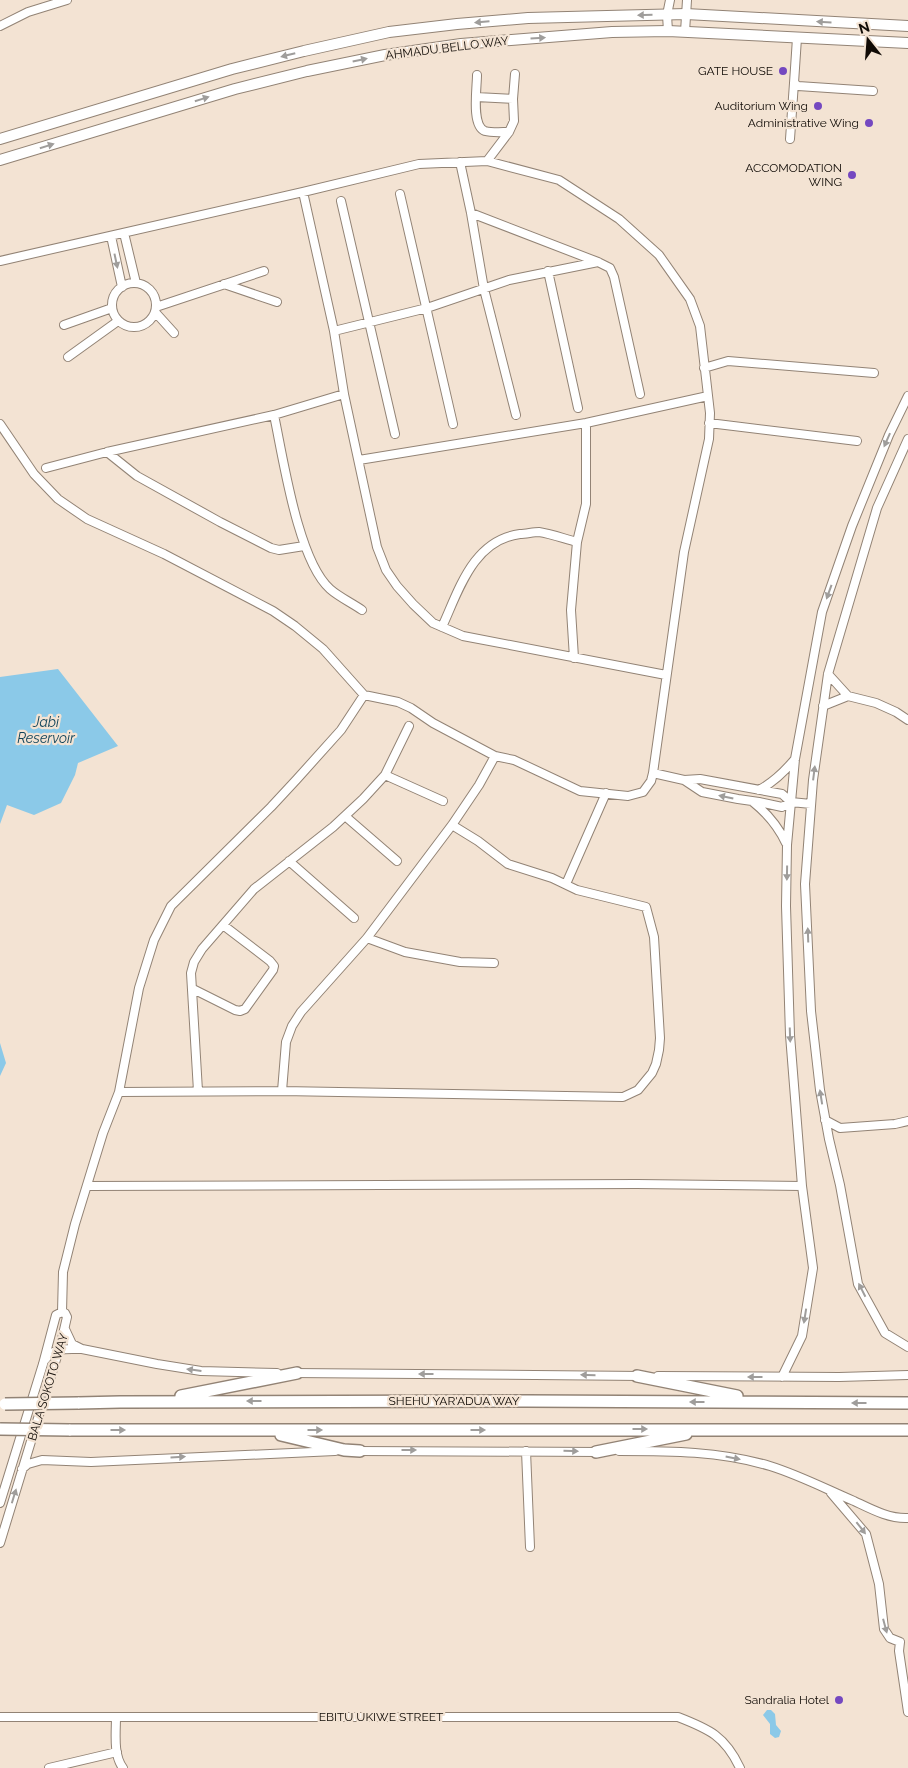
<svg xmlns="http://www.w3.org/2000/svg" width="908" height="1768" viewBox="0 0 908 1768" font-family="Raleway,sans-serif">
<style>
.water{fill:#8bc9e8}
.lines{fill:none;stroke-linecap:round;stroke-linejoin:round}
.minor-casing{stroke:#928375;stroke-width:10}
.major-casing{stroke:#928375;stroke-width:12}
.highway-casing{stroke:#928375;stroke-width:14}
.minor{stroke:#fff;stroke-width:8}
.major{stroke:#fff;stroke-width:10}
.highway{stroke:#fff;stroke-width:11}
.highway-bridge-casing{stroke:#928375;stroke-width:14;stroke-linecap:butt}
.highway-bridge{stroke:#fff;stroke-width:11}
.oneway{fill:#9f9d9b}
.poi-dot{fill:#7448c0;stroke:#f3e3d3;stroke-width:2}
.labels{text-anchor:middle;stroke-width:4.5;stroke-linejoin:round;paint-order:stroke}
.street-label{font-size:12px;fill:#100b06;stroke:#f3e3d3}
.poi-label{font-size:12px;fill:#100b06;stroke:#f3e3d3;text-anchor:end}
.water-label{font-size:14px;font-style:italic;fill:#104359;stroke:#f3e3d3}
</style>
<rect width="100%" height="100%" fill="#f3e3d3"/>
<path class="water" d="M58,669L118,746L78,763L75,775L61,803L34,815L7,805L0,824V677Z
M0,1043L6,1063L0,1076Z
M767,1710H771L775,1714L776,1725L781,1731L779,1737L775,1738L770,1734V1724L763,1715Z"/>
<g class="lines">
<defs>
<path id="minor" d="M0,26L28,12L67,0
M668,31L667,15L670,0
M685,32L687,0
M797,38L794,83L798,86L873,91
M477,75C477,88 471,126 485,131C492,133 502,132 509,132
M476,97L513,99
M790,139L794,83
M487,161L509,132L514,121L513,99L515,74
M460,162L471,213L484,289L516,415
M303,192L334,331L344,394L377,547L386,570L397,586L413,604L433,623L463,636L666,675
M400,194L453,424
M341,201L395,434
M471,213L598,262L610,268L614,277L640,394
M124,233L136,283
M111,236L122,287
M0,261L303,192L419,164L487,161L559,180L619,219L659,255L690,299L700,326L710,413L709,439L684,552L653,773L684,780L700,779L782,794L791,802
M548,271L578,408
M112 305a22 22 0 1 1 44 0a22 22 0 1 1-44 0Z
M224,284L277,302
M156,307L264,271
M155,312L174,333
M64,325L112,308
M334,331L427,308L509,280L598,262
M68,357L118,321
M704,368L728,361L874,373
M274,415C283,457 298,561 330,589C339,597 352,603 362,610
M709,423L857,441
M0,424L34,474L58,499L87,519L164,554L273,611L295,626L323,649L364,695L398,702L411,708L433,723L495,756L514,760L580,791L628,796L643,792L651,781L653,773
M908,439L877,508L828,674L813,780L805,884L811,1011L820,1090L829,1139L840,1185L858,1284L885,1333L908,1347
M107,452L137,476L220,522L271,548L279,550L304,546
M359,460L586,423L708,396
M46,468L107,452L274,415L344,394
M442,627C459,590 473,540 520,534C526,534 533,532 539,532C552,534 565,539 577,542
M574,658L571,610L577,542L586,504V423
M828,674L848,696L876,703L896,712L908,720
M823,706L848,696
M385,775L443,801
M684,780L702,792L738,799L759,802L782,807L791,802L811,804
M759,790C774,782 785,771 795,759
M753,802C768,814 778,826 786,843
M345,816L397,861
M289,861L354,918
M566,884L606,793
M367,938L405,952L460,962L494,963
M193,989L235,1010L240,1011L245,1009L273,970L274,966L270,961L223,925
M198,1091L191,973L194,962L202,949L254,889L333,827L363,799L385,775L409,726
M282,1091L286,1042L292,1026L301,1012L367,938L452,825L479,785L495,756
M119,1092L282,1091L623,1097L638,1090L652,1073L656,1064L659,1050L660,1038L654,937L646,907L577,890L552,878L508,864L478,841L452,825
M825,1120L840,1128L895,1124L908,1121
M87,1186L637,1184L802,1186
M62,1312L63,1272L75,1224L103,1133L119,1092L139,988L154,940L171,906L271,807L297,779L341,730L364,695
M65,1329L72,1344L82,1349L157,1364L201,1371L277,1373
M45,1360C53,1347 67,1349 80,1349
M293,1373L642,1376
M658,1376L839,1377L908,1375
M782,1377L802,1336L813,1268L802,1186L790,1035L786,906L787,845L795,759L822,612L852,526L889,435L908,396
M357,1451L600,1452
M526,1451L530,1547
M619,1451C670,1451 720,1451 770,1466C799,1475 826,1489 854,1501C871,1509 889,1519 908,1518
M22,1469L28,1464L42,1460L91,1462L335,1451
M831,1493L866,1534L879,1584L884,1629L890,1638L900,1642
M0,1503L43,1364L56,1315L62,1312L65,1313L67,1317L61,1343L0,1543
M900,1642L899,1651L908,1712
M0,1717H678C709,1729 725,1736 740,1768
M116,1717C116,1733 113,1755 123,1768
M49,1768L117,1752"/>
<path id="major" d="M0,139L232,69L304,51L389,32L457,24L528,18L686,14L908,26
M0,160L235,89L307,71L385,55L461,44L612,32L668,31L908,43"/>
<path id="highway" d="M637,1376L737,1396
M181,1396L297,1373
M78,1403L120,1402L527,1401L908,1403
M69,1430H908
M281,1435L344,1450L360,1451
M596,1452L686,1434"/>
</defs>
<use href="#minor" class="minor-casing"/>
<use href="#major" class="major-casing"/>
<use href="#highway" class="highway-casing"/>
<use href="#minor" class="minor"/>
<use href="#major" class="major"/>
<use href="#highway" class="highway"/>
<defs>
<path id="highway-bridge" d="M5,1404L78,1403
M0,1429L69,1430"/>
</defs>
<use href="#highway-bridge" class="highway-bridge-casing"/>
<use href="#highway-bridge" class="highway-bridge"/>
</g>
<defs><path id="oneway-solid" d="M-6-.8H1V-3.2L6.5 0L1 3.2V.8H-6Z" transform="scale(1.25)"/></defs>
<g class="oneway">
<use href="#oneway-solid" transform="translate(645 15) rotate(179)"/>
<use href="#oneway-solid" transform="translate(482 22) rotate(175)"/>
<use href="#oneway-solid" transform="translate(824 22) rotate(-177)"/>
<use href="#oneway-solid" transform="translate(538 38) rotate(-4)"/>
<use href="#oneway-solid" transform="translate(288 55) rotate(166)"/>
<use href="#oneway-solid" transform="translate(360 60) rotate(-12)"/>
<use href="#oneway-solid" transform="translate(202 99) rotate(-17)"/>
<use href="#oneway-solid" transform="translate(47 146) rotate(-17)"/>
<use href="#oneway-solid" transform="translate(116 261) rotate(78)"/>
<use href="#oneway-solid" transform="translate(887 440) rotate(114)"/>
<use href="#oneway-solid" transform="translate(829 592) rotate(110)"/>
<use href="#oneway-solid" transform="translate(814 773) rotate(-83)"/>
<use href="#oneway-solid" transform="translate(726 797) rotate(-168)"/>
<use href="#oneway-solid" transform="translate(787 873) rotate(91)"/>
<use href="#oneway-solid" transform="translate(808 935) rotate(-92)"/>
<use href="#oneway-solid" transform="translate(790 1035) rotate(88)"/>
<use href="#oneway-solid" transform="translate(821 1097) rotate(-99)"/>
<use href="#oneway-solid" transform="translate(862 1290) rotate(-117)"/>
<use href="#oneway-solid" transform="translate(805 1316) rotate(99)"/>
<use href="#oneway-solid" transform="translate(194 1370) rotate(-173)"/>
<use href="#oneway-solid" transform="translate(426 1374) rotate(-180)"/>
<use href="#oneway-solid" transform="translate(588 1375) rotate(-179)"/>
<use href="#oneway-solid" transform="translate(755 1377) rotate(-180)"/>
<use href="#oneway-solid" transform="translate(254 1401) rotate(180)"/>
<use href="#oneway-solid" transform="translate(697 1402) rotate(-180)"/>
<use href="#oneway-solid" transform="translate(859 1403) rotate(180)"/>
<use href="#oneway-solid" transform="translate(640 1429)"/>
<use href="#oneway-solid" transform="translate(118 1430)"/>
<use href="#oneway-solid" transform="translate(315 1430)"/>
<use href="#oneway-solid" transform="translate(478 1430)"/>
<use href="#oneway-solid" transform="translate(409 1450)"/>
<use href="#oneway-solid" transform="translate(571 1451) rotate(1)"/>
<use href="#oneway-solid" transform="translate(178 1457) rotate(-3)"/>
<use href="#oneway-solid" transform="translate(733 1458) rotate(11)"/>
<use href="#oneway-solid" transform="translate(14 1496) rotate(-73)"/>
<use href="#oneway-solid" transform="translate(861 1528) rotate(52)"/>
<use href="#oneway-solid" transform="translate(885 1626) rotate(75)"/>
</g>
<g class="poi-dot">
<circle cx="783" cy="71" r="5"/>
<circle cx="818" cy="106" r="5"/>
<circle cx="869" cy="123" r="5"/>
<circle cx="852" cy="175" r="5"/>
<circle cx="839" cy="1700" r="5"/>
</g>
<g class="labels">
<g class="street-label">
<text transform="translate(447 48) rotate(-7)" y="4">AHMADU BELLO WAY</text>
<text transform="translate(48 1387) rotate(-73)" y="4">BALA SOKOTO WAY</text>
<text x="454" y="1405">SHEHU YAR'ADUA WAY</text>
<text x="381" y="1721">EBITU UKIWE STREET</text>
</g>
<g class="poi-label">
<text x="773" y="75">GATE HOUSE</text>
<text x="808" y="110">Auditorium Wing</text>
<text x="859" y="127">Administrative Wing</text>
<text x="842" y="172">ACCOMODATION<tspan x="842" dy="14">WING</tspan></text>
<text x="829" y="1704">Sandralia Hotel</text>
</g>
<g class="water-label">
<text x="46" y="727">Jabi<tspan x="46" dy="16">Reservoir</tspan></text>
</g>
</g>
<g transform="translate(868 40) rotate(343)" stroke="#f3e3d3" stroke-width="4" paint-order="stroke">
<path d="M0-4L9 19L0 12L-9 19Z" fill="#100b06"/>
<text y="-8" font-size="14" font-weight="bold" text-anchor="middle" fill="#100b06">N</text>
</g>
</svg>
